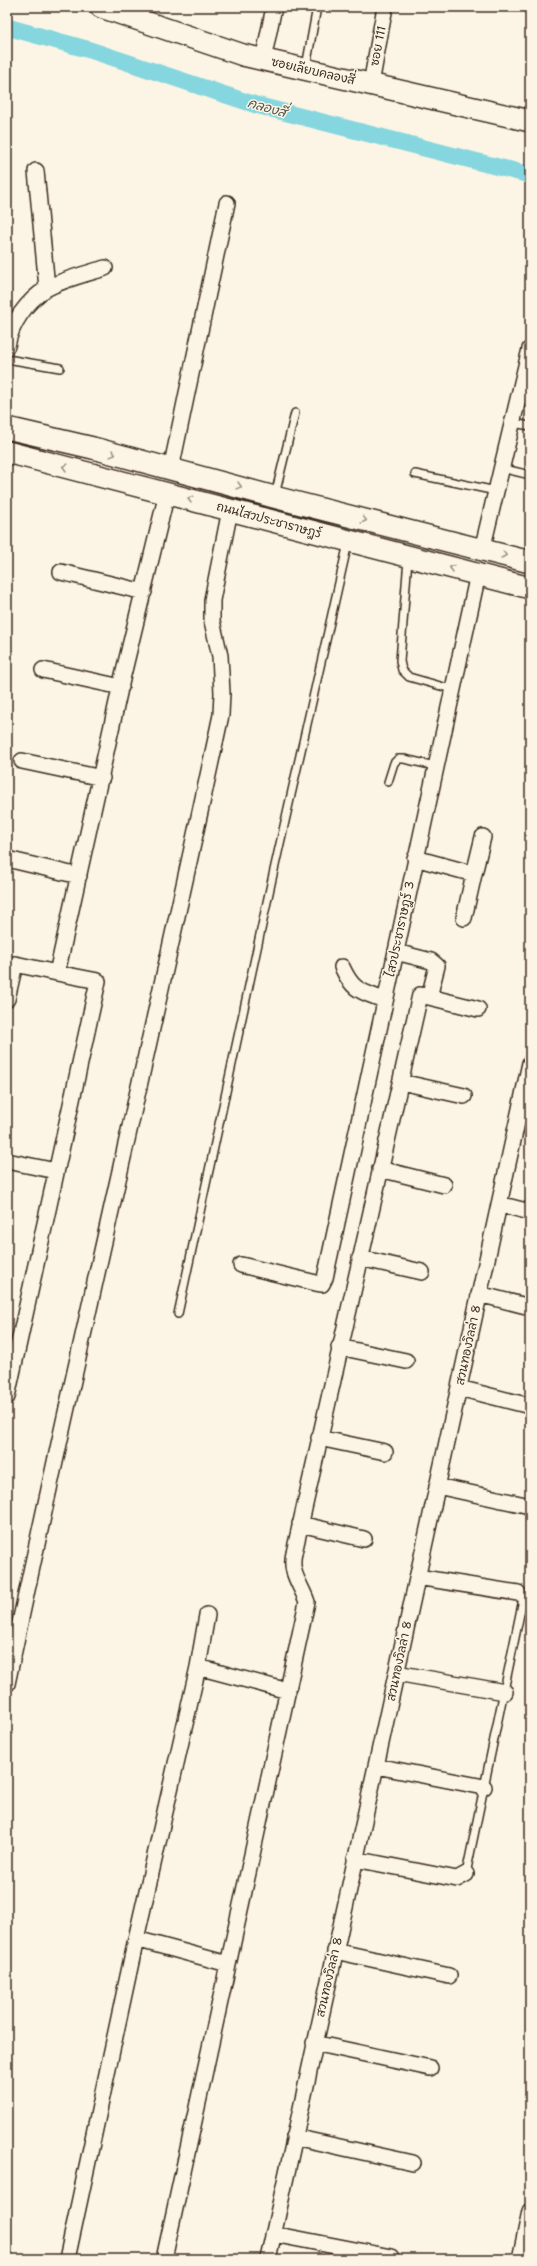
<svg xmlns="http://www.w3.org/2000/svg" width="537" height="2266" viewBox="0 0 537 2266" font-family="'Shantell Sans','Playpen Sans Thai',sans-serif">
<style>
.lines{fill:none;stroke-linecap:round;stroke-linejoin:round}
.canal{stroke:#85d6de;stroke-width:17}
.lane-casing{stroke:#3b2a1e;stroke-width:10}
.street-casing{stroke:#3b2a1e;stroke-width:18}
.secondary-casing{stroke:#3b2a1e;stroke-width:24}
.lane{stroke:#fcf5e5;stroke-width:7}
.street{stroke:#fcf5e5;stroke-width:15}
.secondary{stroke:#fcf5e5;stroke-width:21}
.oneway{stroke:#9c9082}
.labels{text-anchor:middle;stroke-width:3;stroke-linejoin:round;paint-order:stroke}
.street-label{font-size:12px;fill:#3b2a1e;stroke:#fcf5e5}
.water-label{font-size:13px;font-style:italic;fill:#4e554e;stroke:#fcf5e5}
</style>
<rect width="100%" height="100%" fill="#fcf5e5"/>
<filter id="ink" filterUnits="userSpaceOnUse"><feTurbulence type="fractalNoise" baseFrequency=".025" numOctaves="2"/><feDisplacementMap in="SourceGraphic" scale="8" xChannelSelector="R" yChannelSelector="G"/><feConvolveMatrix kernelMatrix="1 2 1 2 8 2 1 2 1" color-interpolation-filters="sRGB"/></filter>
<g filter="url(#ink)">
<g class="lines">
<path class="canal" d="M7,27L90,50L256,105L530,175"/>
<defs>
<path id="lane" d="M306,67L317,7
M7,359L60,368
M513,423L530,426
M501,468L530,475
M415,474L496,491
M275,495L295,413
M408,559L400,661L402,670L409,677L451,689
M388,782L394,763L398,759H404L435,766
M178,1314L272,879L348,543
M466,1874L522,1604V1598L518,1593"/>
<path id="street" d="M263,60L274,7
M371,84L385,7
M36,171L47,288
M7,346C11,323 27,301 46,289C60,280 89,273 105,268
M171,469L227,203
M482,550L530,349
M61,572L144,592
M43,670L121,687
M22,761L102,778
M415,858L474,874L483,837
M7,859L79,876
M464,918L474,874
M396,952L431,961L437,966L429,997L478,1009
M342,967C353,991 360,991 384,1000
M7,999L15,964L57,973
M401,1082L464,1096
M7,1161L56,1171
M380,1169L444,1185
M499,1204L530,1212
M360,1258L422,1272
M241,1265L316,1283L322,1284L325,1278L478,574
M479,1294L530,1307
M339,1347L406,1361
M459,1388L530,1406
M7,1397L98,981L57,973L123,675L167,493
M319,1438L385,1452
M437,1486L530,1506
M300,1524L364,1539
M417,1577L518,1593
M198,1667L288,1691
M396,1673L505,1692
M7,1684C75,1360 152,1038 221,715L222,693L220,656L212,621V600L230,510
M376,1766L484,1787
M355,1859L457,1879L466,1874
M136,1939L228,1964
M335,1951L449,1976
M314,2043L430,2068
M294,2137L413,2163
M273,2234L391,2257
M67,2259L136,1939L198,1667L207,1615
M164,2259L307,1602C301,1584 289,1573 294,1553L420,995L429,997
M268,2259L530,1063
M520,2259L530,2211"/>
<path id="secondary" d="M101,7L243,55L530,121
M7,428L93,448L274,497L530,562
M7,452L530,588"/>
</defs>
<use href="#lane" class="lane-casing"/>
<use href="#street" class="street-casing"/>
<use href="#secondary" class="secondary-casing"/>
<use href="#lane" class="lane"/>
<use href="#street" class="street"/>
<use href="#secondary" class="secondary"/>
</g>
<defs><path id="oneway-chevron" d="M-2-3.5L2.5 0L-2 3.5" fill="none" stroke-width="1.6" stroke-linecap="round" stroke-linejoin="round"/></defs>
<g class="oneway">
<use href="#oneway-chevron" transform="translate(113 454) rotate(15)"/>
<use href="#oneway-chevron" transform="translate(65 467) rotate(-165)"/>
<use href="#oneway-chevron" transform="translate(239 486) rotate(15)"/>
<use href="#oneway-chevron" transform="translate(190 499) rotate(-165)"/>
<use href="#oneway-chevron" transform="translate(364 520) rotate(14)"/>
<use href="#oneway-chevron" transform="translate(504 555) rotate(14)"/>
<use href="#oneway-chevron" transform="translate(452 568) rotate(-165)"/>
</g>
</g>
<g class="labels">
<g class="street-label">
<text transform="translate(378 46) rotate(-79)" y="4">ซอย 111</text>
<text transform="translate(313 71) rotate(13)" y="4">ซอยเลียบคลองสี่</text>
<text transform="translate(269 520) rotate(15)" y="4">ถนนไสวประชาราษฎร์</text>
<text transform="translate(400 929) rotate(-78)" y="4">ไสวประชาราษฎร์ 3</text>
<text transform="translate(468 1345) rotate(-78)" y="4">สวนทองวิลล่า 8</text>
<text transform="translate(399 1661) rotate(-78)" y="4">สวนทองวิลล่า 8</text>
<text transform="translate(329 1977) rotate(-77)" y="4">สวนทองวิลล่า 8</text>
</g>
<g class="water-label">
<text transform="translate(267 107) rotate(16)" y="5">คลองสี่</text>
</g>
</g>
<rect width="537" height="2266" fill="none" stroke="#fcf5e5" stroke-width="24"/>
<rect x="12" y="12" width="513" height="2242" fill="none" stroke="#3b2a1e" stroke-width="1.5" filter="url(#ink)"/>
</svg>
